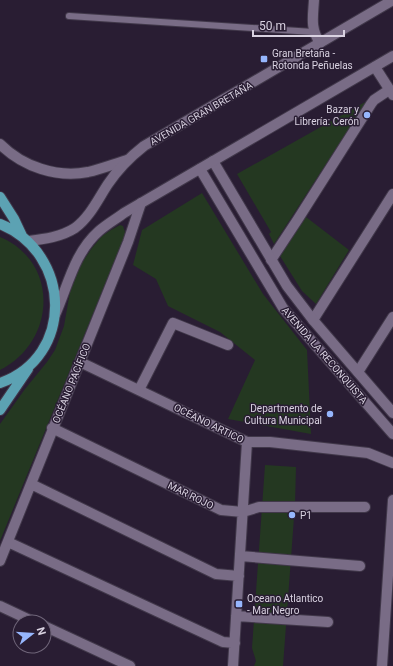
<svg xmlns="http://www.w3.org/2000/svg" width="393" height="666" viewBox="0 0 393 666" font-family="Roboto,sans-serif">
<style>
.green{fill:#243821}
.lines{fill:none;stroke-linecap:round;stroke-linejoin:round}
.service-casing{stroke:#41384a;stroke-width:8}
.minor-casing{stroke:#41384a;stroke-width:12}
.tertiary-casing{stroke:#41384a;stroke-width:12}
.secondary-casing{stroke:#41384a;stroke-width:12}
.primary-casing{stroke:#41384a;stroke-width:12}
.service{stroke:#796c86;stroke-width:6}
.minor{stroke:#796c86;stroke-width:10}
.tertiary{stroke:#796c86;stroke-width:10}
.secondary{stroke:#796c86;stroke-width:10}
.primary{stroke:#5ca2b3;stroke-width:10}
.poi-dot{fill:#96b6fd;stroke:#291d33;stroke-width:1.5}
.labels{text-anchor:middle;stroke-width:3;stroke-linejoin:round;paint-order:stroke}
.poi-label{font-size:10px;fill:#d9d2e1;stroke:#291d33;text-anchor:start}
.street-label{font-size:10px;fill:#d9d2e1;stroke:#291d33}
</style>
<rect width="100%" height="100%" fill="#291d33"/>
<path class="green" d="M367,101L274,244L269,234L271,232L237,174Z
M202,193L263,294L307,350L311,434L228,419L255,360L220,332L168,306L156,279L133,265L142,230Z
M306,217L349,250L316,304L302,291L280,256Z
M120,225L123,226L125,232L124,238L0,541V424L25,389L47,362L55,350L64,326L70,292L73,281L79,267L92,248L102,236L111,230Z
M0,237C60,262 56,342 0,370Z
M265,465L296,467L295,504L283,666H254L256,661L252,648Z"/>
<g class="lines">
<defs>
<path id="service" d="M69,16L313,32"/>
<path id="minor" d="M314,0C313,17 310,28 320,43
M375,67L393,95
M0,144C23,167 57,178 88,172C101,169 114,164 127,160
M271,260L298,219L371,104L374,100L389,90
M313,320L393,194
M80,362L247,442H270L368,453L393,463
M358,372L393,317
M139,390L173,323L228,345
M52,428L221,510L243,512L259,507H365
M31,484L216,574L239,576
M8,542L223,642L235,643
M240,556L360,566
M0,561L128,242L141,203
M0,606L34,622
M236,616L328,622
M44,626L130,666
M233,666L247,442
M382,666L393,500"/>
<path id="tertiary" d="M213,161L287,286L313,320L393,413
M200,169L283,308L393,434"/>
<path id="secondary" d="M28,241C44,239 61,237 75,228C90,217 98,199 108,184C118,169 130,157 144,146L393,0
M55,315C68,286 74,253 99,231C107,224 116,219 124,213L393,56"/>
<path id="primary" d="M0,197L14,219L22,236
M0,224C72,253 75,357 0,383
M0,410L28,369"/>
</defs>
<use href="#service" class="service-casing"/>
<use href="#minor" class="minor-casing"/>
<use href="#tertiary" class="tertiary-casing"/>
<use href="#secondary" class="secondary-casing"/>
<use href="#primary" class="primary-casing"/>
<use href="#service" class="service"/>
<use href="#minor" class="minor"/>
<use href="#tertiary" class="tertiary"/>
<use href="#secondary" class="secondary"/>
<use href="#primary" class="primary"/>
</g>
<g class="poi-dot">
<rect x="260" y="55" width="8" height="8" rx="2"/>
<circle cx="367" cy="115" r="4"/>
<circle cx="330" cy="414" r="4"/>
<circle cx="292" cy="515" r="4"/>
<rect x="235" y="600" width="8" height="8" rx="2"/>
</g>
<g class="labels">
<g class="poi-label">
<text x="272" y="57">Gran Bretaña -<tspan x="272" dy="12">Rotonda Peñuelas</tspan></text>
<text x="359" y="113" text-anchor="end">Bazar y<tspan x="359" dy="12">Librería: Cerón</tspan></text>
<text x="322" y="412" text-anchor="end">Departmento de<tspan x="322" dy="12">Cultura Municipal</tspan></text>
<text x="300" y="519">P1</text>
<text x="247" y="602">Oceano Atlantico<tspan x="247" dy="12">- Mar Negro</tspan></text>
</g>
<g class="street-label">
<text transform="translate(201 113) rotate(-30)" y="4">AVENIDA GRAN BRETAÑA</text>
<text transform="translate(325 355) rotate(49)" y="4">AVENIDA LA RECONQUISTA</text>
<text transform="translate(71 383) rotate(-68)" y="4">OCÉANO PACÍFICO</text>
<text transform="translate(209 423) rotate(26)" y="4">OCÉANO ARTICO</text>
<text transform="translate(191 495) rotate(26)" y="4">MAR ROJO</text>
</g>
</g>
<g transform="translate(32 634) rotate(73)"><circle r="19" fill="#291d33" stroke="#6f6579"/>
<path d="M0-3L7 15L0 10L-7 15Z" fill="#96b6fd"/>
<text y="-6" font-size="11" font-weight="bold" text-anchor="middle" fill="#d9d2e1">N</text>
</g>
<path d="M253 30v6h91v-6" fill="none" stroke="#d9d2e1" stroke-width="2"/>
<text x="259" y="30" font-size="12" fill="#d9d2e1" stroke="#291d33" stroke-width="3" paint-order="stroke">50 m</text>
</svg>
